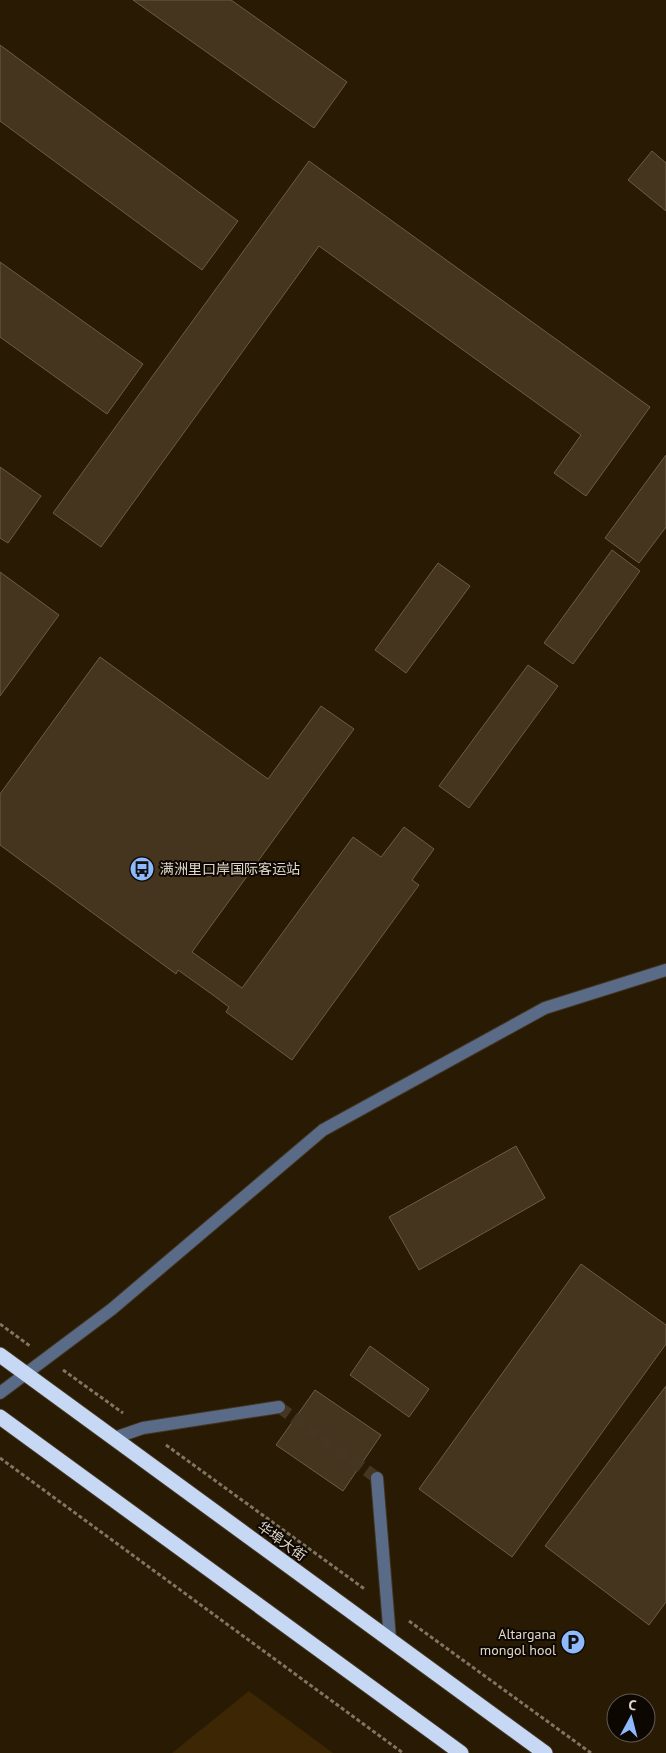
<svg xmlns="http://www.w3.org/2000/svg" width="666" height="1753" viewBox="0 0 666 1753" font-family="'PT Sans','Noto Sans SC',sans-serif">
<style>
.green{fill:#3c2603}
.building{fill:#45351e;stroke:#6e5c44}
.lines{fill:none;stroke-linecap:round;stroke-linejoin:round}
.minor-tunnel{stroke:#453622;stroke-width:12;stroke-dasharray:12 6;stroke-linecap:butt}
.minor-casing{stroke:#433420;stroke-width:14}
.highway-casing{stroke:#433420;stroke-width:17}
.path{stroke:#807462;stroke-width:3;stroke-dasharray:4 2.5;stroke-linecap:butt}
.minor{stroke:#596b86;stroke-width:12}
.highway{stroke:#c6d8f4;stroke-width:15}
.labels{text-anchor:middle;stroke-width:4;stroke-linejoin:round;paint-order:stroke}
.poi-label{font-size:14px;fill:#e1d7ca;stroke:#0d0701;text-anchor:start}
.street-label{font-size:14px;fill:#e1d7ca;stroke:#0d0701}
</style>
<rect width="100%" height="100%" fill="#291a04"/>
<path class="green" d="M249,1691L333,1753H172Z"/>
<path class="building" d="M133,0H231L347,82L314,128Z
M0,45L238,221L202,270L0,121Z
M652,151L666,163V211L628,180Z
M309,161L650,407L586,496L554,473L581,435L319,246L101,547L53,513Z
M0,262L143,364L107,414L0,337Z
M666,455V527L639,563L605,538Z
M0,467L41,496L8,543L0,538Z
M612,550L640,571L573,664L544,643Z
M438,563L470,586L406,673L375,650Z
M0,572L59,615L0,696Z
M100,657L268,779L321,706L354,729L192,952L242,988L353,837L381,857L404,827L434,849L412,880L419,885L292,1060L226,1012L229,1007L213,995L178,970L176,974L0,845V794Z
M528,665L558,686L469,808L439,786Z
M516,1146L545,1198L419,1270L389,1217Z
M581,1264L666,1325V1344L512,1557L419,1489Z
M370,1346L429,1389L409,1417L350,1375Z
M666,1386V1602L649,1625L545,1546Z
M315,1390L381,1435L343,1491L276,1445Z"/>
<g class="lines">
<path class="minor-tunnel" d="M279,1407L377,1478"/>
<defs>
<path id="minor" d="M0,1393L112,1309L323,1130L545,1008L666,970
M114,1438L143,1428L279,1407
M377,1478L390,1639"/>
<path id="highway" d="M0,1355L545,1753
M0,1417L461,1753"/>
</defs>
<use href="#minor" class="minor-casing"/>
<use href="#highway" class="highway-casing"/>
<path class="path" d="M0,1324L30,1346
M63,1370L123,1413
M166,1445L366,1590
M0,1458L403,1753
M409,1621L591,1753"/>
<use href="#minor" class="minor"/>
<use href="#highway" class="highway"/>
</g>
<defs>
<symbol id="bus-disc" viewBox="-11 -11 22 22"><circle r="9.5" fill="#8eb9fc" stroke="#0d0701"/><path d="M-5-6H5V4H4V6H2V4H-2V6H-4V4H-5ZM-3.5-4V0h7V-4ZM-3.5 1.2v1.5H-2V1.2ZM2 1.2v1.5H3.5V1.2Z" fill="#111"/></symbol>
<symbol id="parking-disc" viewBox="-11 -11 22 22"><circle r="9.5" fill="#8eb9fc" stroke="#0d0701"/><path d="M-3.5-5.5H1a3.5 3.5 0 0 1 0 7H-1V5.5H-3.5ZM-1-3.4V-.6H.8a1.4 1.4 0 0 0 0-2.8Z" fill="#111"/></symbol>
</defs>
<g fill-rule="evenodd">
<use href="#bus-disc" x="128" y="855" width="28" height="28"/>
<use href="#parking-disc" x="559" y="1628" width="28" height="28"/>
</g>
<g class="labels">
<g class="poi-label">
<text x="160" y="874">满洲里口岸国际客运站</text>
<text x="556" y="1639" text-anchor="end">Altargana<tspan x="556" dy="16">mongol hool</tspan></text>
</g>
<g class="street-label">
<text transform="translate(282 1541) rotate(36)" y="5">华埠大街</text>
</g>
</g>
<g transform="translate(631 1718) rotate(7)"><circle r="24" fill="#0d0701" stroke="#625a51"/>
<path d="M0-4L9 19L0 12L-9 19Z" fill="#8eb9fc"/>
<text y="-8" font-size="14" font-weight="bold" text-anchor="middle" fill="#e1d7ca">С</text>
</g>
</svg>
